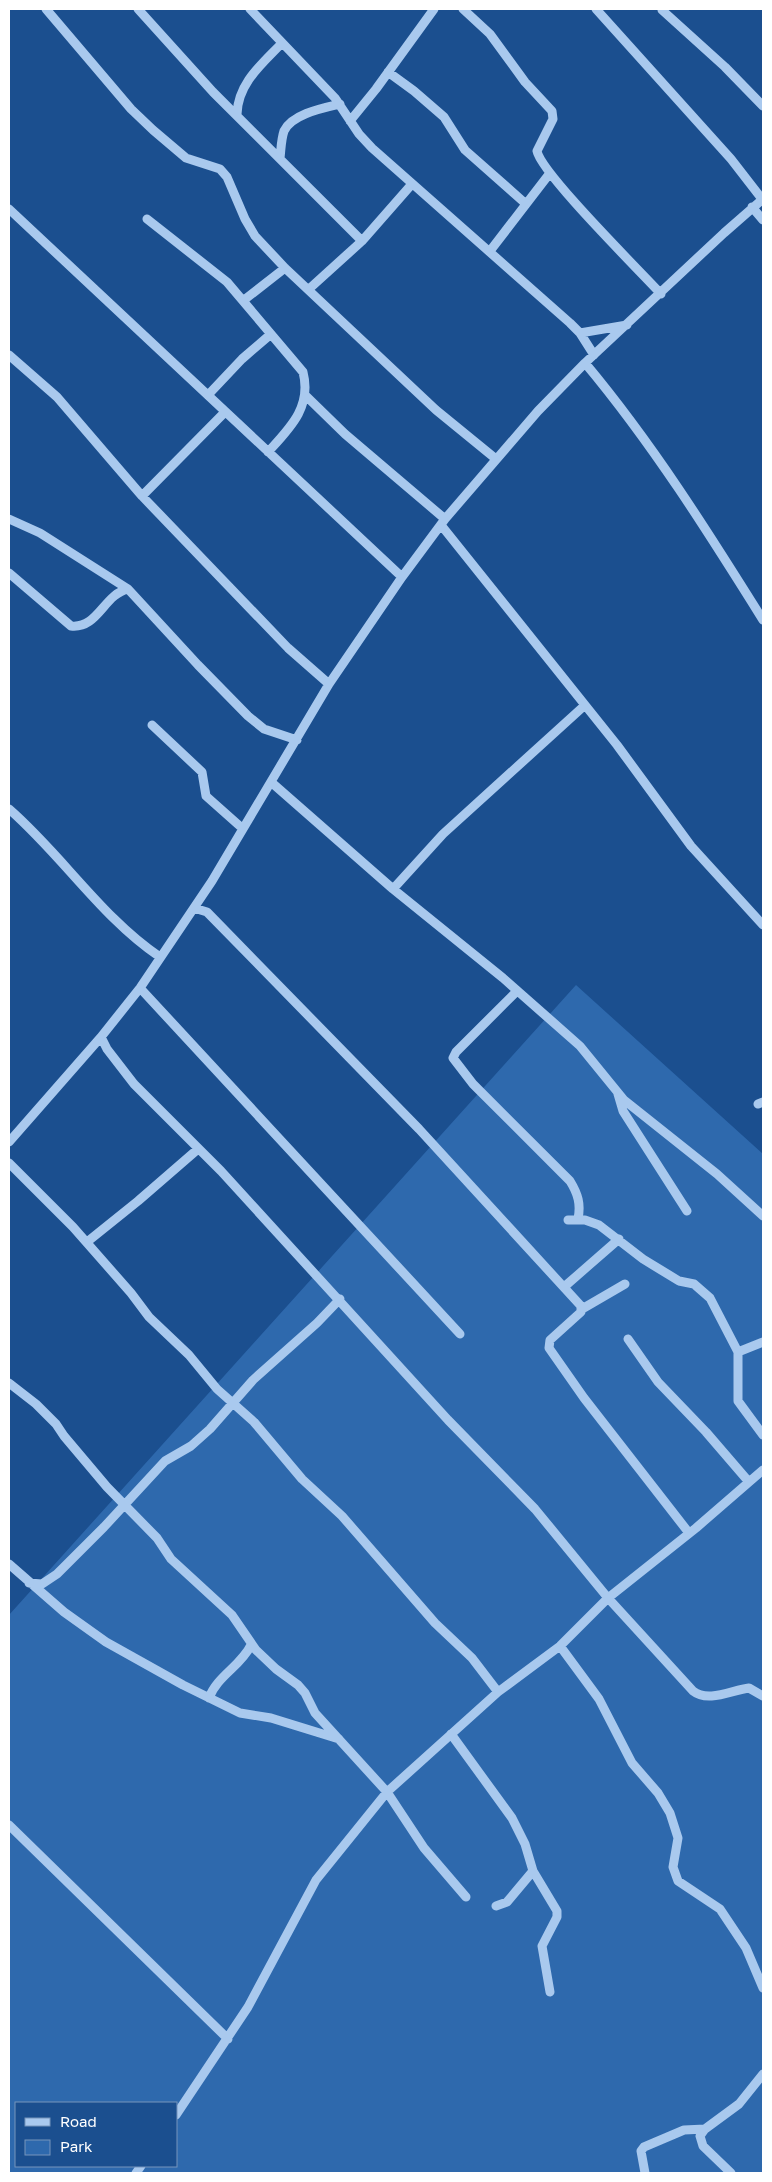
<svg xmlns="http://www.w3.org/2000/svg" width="772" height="2182" viewBox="0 0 772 2182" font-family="'Golos Text',sans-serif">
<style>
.green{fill:#2e69ad;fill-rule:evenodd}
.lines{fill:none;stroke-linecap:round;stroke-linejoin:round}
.minor{stroke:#a9c9ee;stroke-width:9}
</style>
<rect width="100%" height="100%" fill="#1b4f8f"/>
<path class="green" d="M576,985L763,1154V2173H9V1615ZM16,2103H176V2166H16Z"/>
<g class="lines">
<path class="minor" d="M46,9L131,109L153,130L186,158L220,169L227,177L245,219L255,236L285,268L436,410L496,459
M138,9L213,92L362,241
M250,9L335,98L359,134L372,148L570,323L580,333L594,355
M463,9L490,34L525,82L552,111L553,119L537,151C541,173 640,271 661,294
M596,9L731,159L762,199
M662,10L725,67L763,106
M388,72L414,91L444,117L465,150L526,204
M237,114C238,83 262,64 282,43
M350,121L376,89L434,9
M280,158C281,150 281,140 284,131C292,114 323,108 340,104
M752,207L763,220
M9,209L402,577
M147,219L227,282L303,372C312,407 290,428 268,452
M490,251L550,173
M309,289L362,241L412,184
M244,300L285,268
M580,333L627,325
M9,355L57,397L142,496L288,648L329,684
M585,363C652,443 708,532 763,620
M208,395L242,359L271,334
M305,395L345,434L445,519
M142,496L225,412
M9,519L40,533L128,589
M441,525L617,745L691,846L763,925
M9,573L71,626C98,629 104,594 128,589L198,665L248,716L264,729L297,740
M152,725L202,772L206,796L242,828
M271,782L393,889L503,978L580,1046L624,1100L717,1174L763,1216
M9,809C62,855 102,918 160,957
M393,889L443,834L584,706
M194,908L207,912L419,1129L581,1306V1312L550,1340L549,1348L584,1398L689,1533
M140,988L460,1334
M517,991L456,1052L453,1058L473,1084L570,1181C578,1194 581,1204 578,1219
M101,1037L107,1049L134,1084L221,1171L448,1420L535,1509L608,1598L693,1691C708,1703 732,1690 749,1688L763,1696
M618,1094L623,1111L687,1211
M758,1104L763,1102
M9,1142L101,1037L140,988L212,881L329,684L402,577L445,519L538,411L585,363L724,233L763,199
M9,1163L73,1227L131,1293L149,1317L189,1355L217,1389L254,1422L302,1479L342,1516L435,1623L472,1658L498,1692
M568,1220H585L599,1225L643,1259L679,1281L694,1284L710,1298L738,1352V1401L763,1435
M87,1242L138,1201L198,1149
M564,1287L619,1239
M582,1309L625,1284
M628,1339L658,1382L706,1432L749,1482
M738,1352L763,1342
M9,1383L36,1404L56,1424L64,1436L107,1487L157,1538L171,1559L232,1615L256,1650L276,1669L298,1685L305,1693L315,1713L387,1792L424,1848L466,1897
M9,1564L64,1612L106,1642L183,1685L240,1713L271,1718L339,1739
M29,1583L42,1584L57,1574L104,1527L165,1461L191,1446L210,1429L253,1380L317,1323L340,1299
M560,1646L599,1699L632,1763L658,1793L670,1813L678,1838L673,1867L678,1881L720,1909L746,1948L763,1988
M209,1698C217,1676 241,1666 251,1645
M451,1734L512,1818L525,1844L533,1871L557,1911V1917L542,1946L550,1992
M9,1825L228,2039
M496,1906L507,1902L533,1871
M176,2115L248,2007L316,1880L387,1792L498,1692L560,1646L608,1598L696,1528L763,1470
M136,2173L141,2166
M645,2173L641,2151L644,2147L684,2130L705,2129
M731,2173L703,2146L700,2136L705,2129L739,2104L763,2074"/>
</g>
<rect width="772" height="2182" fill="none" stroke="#ffffff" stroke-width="20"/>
<rect x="15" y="2102" width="162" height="65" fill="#1b4f8f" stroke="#7695bc"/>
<rect x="25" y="2118" width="25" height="8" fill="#a9c9ee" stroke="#7695bc"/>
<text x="60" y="2127" font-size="15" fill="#ffffff">Road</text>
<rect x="25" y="2140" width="25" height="15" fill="#2e69ad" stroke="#7695bc"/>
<text x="60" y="2152" font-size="15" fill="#ffffff">Park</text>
</svg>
